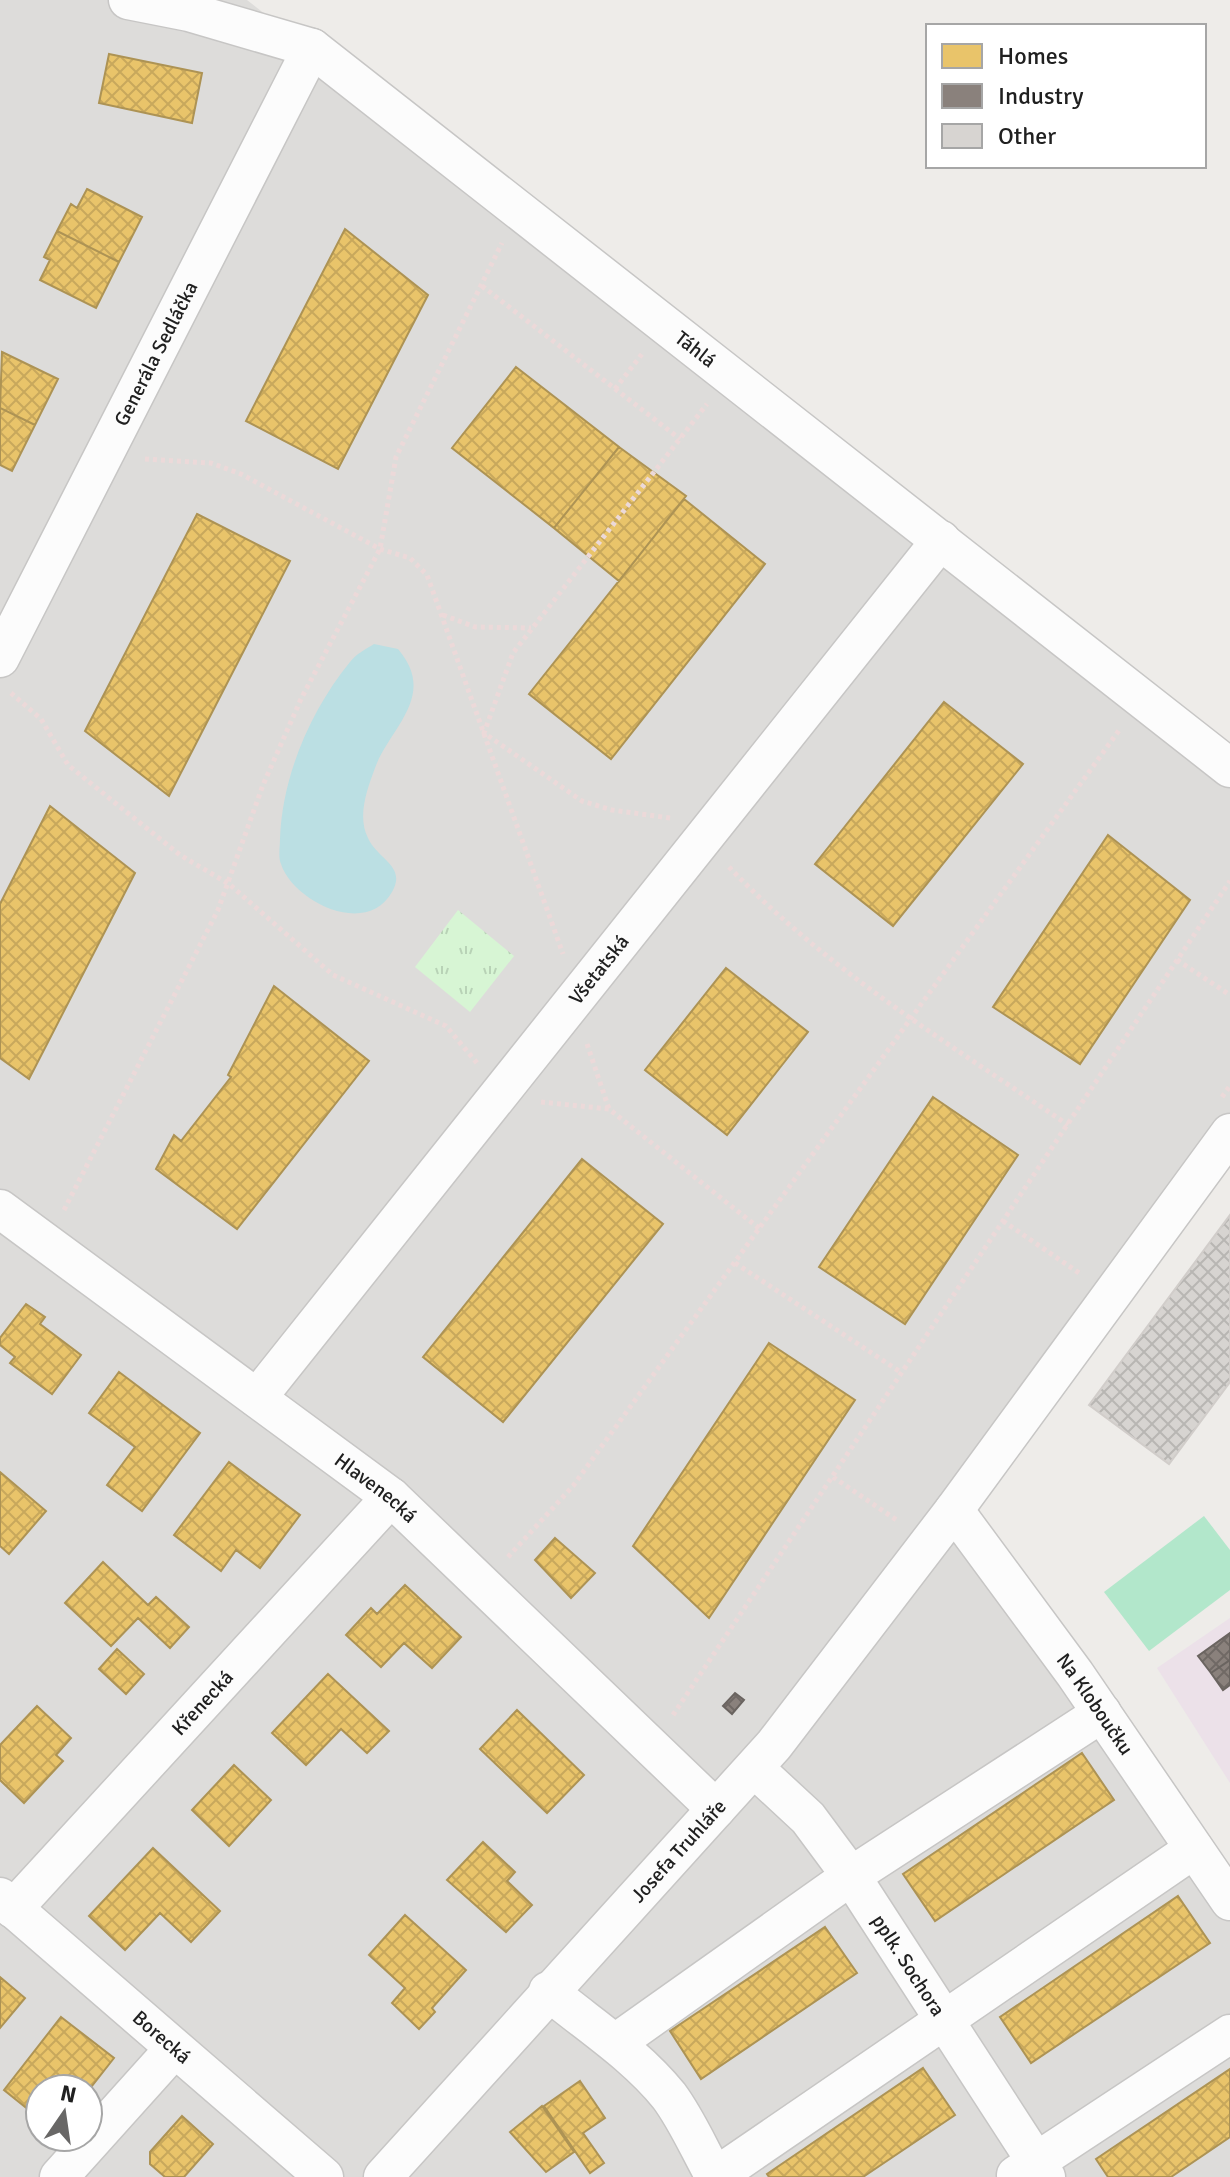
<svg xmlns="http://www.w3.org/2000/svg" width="1230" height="2177" viewBox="0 0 1230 2177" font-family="Signika,sans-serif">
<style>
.residential{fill:#dddcda;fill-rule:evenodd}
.industrial{fill:#ece1e9}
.park{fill:url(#park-tufts)}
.pitch{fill:#b2e7cb}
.water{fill:#bbdfe3}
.homes{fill:url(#homes-cross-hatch);stroke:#ad9354;stroke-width:2}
.industry{fill:url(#industry-cross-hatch);stroke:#6a6460;stroke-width:2}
.building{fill:url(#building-cross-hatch);stroke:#d1cdca;stroke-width:2}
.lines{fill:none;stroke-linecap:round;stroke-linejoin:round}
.minor-casing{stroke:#c7c6c5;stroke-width:41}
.path{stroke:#ecd9d9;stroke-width:5;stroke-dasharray:4 4;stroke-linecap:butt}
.minor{stroke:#fcfcfc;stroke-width:38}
.labels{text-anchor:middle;stroke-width:8;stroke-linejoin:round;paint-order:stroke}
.street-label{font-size:20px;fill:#202020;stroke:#fff}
</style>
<defs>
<pattern id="park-tufts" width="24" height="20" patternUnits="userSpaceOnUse" patternTransform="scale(2)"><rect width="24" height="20" fill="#d7f5d4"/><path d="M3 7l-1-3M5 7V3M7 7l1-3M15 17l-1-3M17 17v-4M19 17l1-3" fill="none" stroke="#b8d2b6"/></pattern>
<pattern id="homes-cross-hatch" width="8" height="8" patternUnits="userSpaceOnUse" patternTransform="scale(2)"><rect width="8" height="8" fill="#e9c46a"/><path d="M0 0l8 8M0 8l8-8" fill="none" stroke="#c8a85c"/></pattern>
<pattern id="industry-cross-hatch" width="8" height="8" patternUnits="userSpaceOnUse" patternTransform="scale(2)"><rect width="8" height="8" fill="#8a817c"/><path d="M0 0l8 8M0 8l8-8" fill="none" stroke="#706965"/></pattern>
<pattern id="building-cross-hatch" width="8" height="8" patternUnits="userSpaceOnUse" patternTransform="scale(2)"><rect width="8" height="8" fill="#d7d4d1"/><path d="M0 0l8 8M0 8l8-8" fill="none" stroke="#b8b6b3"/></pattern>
</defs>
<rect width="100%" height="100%" fill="#eeece9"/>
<path class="residential" d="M0,0H247L1230,769V1133L954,1510L1230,1902V2177H0ZM40,2089H88V2137H40Z"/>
<path class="industrial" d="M1230,1618V1783L1157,1668Z"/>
<path class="park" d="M458,910L514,956L470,1012L415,967Z"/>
<path class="pitch" d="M1204,1516L1230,1550V1590L1149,1651L1104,1592Z"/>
<path class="water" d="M374,644L398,649C438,696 390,727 375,768C367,790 357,816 368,838C378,860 407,866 392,892C366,938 293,901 281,864C278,857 280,847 280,839C282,777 310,711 350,662C356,654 366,649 374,644Z"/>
<path class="homes" d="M109,54L202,73L192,123L99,103Z
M87,189L142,217L119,262L57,231L71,204L77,208Z
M345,229L428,295L338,469L246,421Z
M57,231L119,262L96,308L40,280L50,260L44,257Z
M2,352L58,379L35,425L0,408Z
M516,367L619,447L554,528L452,448Z
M0,408L35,425L12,471L0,465Z
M619,447L686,496L619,581L554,528Z
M684,499L765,564L611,759L529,694Z
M197,514L290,561L169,796L85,731Z
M944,702L1023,764L893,926L815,864Z
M50,806L135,873L29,1079L0,1058V904Z
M1108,835L1190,900L1080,1064L993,1007Z
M726,968L808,1032L727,1135L645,1070Z
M274,986L369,1061L237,1229L156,1169L174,1135L181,1141L231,1077L228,1075Z
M933,1097L1018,1155L905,1324L819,1267Z
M582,1159L663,1224L503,1422L423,1357Z
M26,1304L45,1317L40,1324L81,1355L52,1394L10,1363L15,1357L0,1345V1338Z
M769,1343L855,1400L709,1618L633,1546Z
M119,1372L200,1433L142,1511L107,1485L135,1447L89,1413Z
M229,1462L300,1515L260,1568L236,1550L221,1571L174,1535Z
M0,1472L46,1511L9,1554L0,1546Z
M555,1538L595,1573L571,1598L535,1560Z
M103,1562L148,1605L156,1597L189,1627L170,1648L138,1618L111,1646L65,1603Z
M405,1585L461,1637L432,1668L404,1643L381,1667L346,1635L371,1608L377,1614Z
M117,1649L144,1674L126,1694L99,1669Z
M328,1674L389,1731L367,1753L341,1729L306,1765L272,1733Z
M37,1706L71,1738L56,1755L63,1761L24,1803L0,1780V1745Z
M517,1710L584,1775L547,1813L480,1749Z
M1082,1753L1114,1800L935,1921L903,1874Z
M234,1765L271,1800L229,1846L192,1810Z
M483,1842L515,1872L507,1881L532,1905L506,1932L447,1880Z
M153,1848L220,1911L191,1942L160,1913L125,1950L89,1916Z
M1178,1896L1210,1943L1031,2063L1000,2017Z
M405,1915L466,1970L432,2008L435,2012L419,2029L392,2003L405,1988L369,1955Z
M825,1927L857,1973L701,2079L670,2031Z
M0,1977L25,1998L0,2028Z
M61,2017L114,2058L88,2091L40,2089V2119L4,2090Z
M923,2068L955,2115L863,2177H769L767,2174Z
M1230,2069V2137L1171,2177H1108L1096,2159Z
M580,2081L605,2118L583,2133L604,2163L590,2173L544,2106Z
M542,2106L574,2152L546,2172L510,2132Z
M182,2116L213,2144L184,2177H165L150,2164V2152Z"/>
<path class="industry" d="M1230,1633V1660L1211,1673L1198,1656Z
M1230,1660V1685L1223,1690L1211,1673Z
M735,1693L744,1700L732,1714L723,1706Z"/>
<path class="building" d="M1230,1215V1382L1169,1464L1089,1405Z"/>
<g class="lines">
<defs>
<g id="minor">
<path id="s1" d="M128,0L189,12L312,48L1230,768"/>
<path id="s2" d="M0,658L312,48"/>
<path id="s3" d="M0,1209L391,1497L716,1809"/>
<path id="s4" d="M257,1398L941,540"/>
<path id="s5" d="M954,1510L1075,1674L1230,1901"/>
<path id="s6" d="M754,1768L808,1818L851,1876L1046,2177"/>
<path id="s7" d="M0,1897L324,2177"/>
<path id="s8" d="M13,1909L391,1497"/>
<path d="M548,1991C589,2025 635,2054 669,2096C687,2120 700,2151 715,2177L1194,1849"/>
<path d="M617,2042L851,1876L1102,1713"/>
<path d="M1016,2175L1230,2034"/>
<path d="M59,2177L174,2049"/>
<path id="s9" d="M383,2177L774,1745L954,1510L1230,1133"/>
</g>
</defs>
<use href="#minor" class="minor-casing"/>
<path class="path" d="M482,286L680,439
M615,389L642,354
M145,459L211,463L241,474L380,549L410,558L427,575L563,954
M443,615L475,627L531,628
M11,693L41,719L68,765L180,855L229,884L333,975L446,1026L477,1063
M670,818L612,810L582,801L484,733L513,653L707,404
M729,867C827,970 951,1045 1068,1125
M1177,960L1230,995
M587,1044L609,1109
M1222,1097L1230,1086
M541,1102L609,1109L760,1229
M64,1210L218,910L263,785L301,699L380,549L396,457L502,243
M1003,1221L1082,1275
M735,1263L902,1373
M833,1477L898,1521
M508,1557L573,1486L1120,729
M673,1715L1230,881"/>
<use href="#minor" class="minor"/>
</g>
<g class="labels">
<g class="street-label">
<text dy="7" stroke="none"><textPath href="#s1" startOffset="678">Táhlá</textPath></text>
<text dy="7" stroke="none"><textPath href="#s2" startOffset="342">Generála Sedláčka</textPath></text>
<text dy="7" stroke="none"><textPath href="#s4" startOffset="548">Všetatská</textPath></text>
<text dy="7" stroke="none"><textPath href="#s3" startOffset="468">Hlavenecká</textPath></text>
<text dy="7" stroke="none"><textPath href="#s8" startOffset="280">Křenecká</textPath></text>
<text dy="7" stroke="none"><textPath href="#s5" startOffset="240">Na Kloboučku</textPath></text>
<text dy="7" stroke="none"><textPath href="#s9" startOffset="440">Josefa Truhláře</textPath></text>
<text dy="7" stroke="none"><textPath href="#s6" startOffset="252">pplk. Sochora</textPath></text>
<text dy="7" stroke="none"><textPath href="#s7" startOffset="214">Borecká</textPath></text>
</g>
</g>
<rect x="926" y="24" width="280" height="144" fill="#ffffff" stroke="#a6a6a6" stroke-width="2"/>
<rect x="942" y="44" width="40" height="24" fill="#e9c46a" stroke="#a6a6a6" stroke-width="2"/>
<text x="998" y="64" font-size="24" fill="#202020">Homes</text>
<rect x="942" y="84" width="40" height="24" fill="#8a817c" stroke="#a6a6a6" stroke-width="2"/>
<text x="998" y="104" font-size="24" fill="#202020">Industry</text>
<rect x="942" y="124" width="40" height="24" fill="#d7d4d1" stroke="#a6a6a6" stroke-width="2"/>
<text x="998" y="144" font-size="24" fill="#202020">Other</text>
<g transform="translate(64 2113) rotate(13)"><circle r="38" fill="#ffffff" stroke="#a6a6a6" stroke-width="2"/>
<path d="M0-6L14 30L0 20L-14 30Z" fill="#686766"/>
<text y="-12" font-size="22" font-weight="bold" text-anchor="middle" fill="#202020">N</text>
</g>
</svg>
